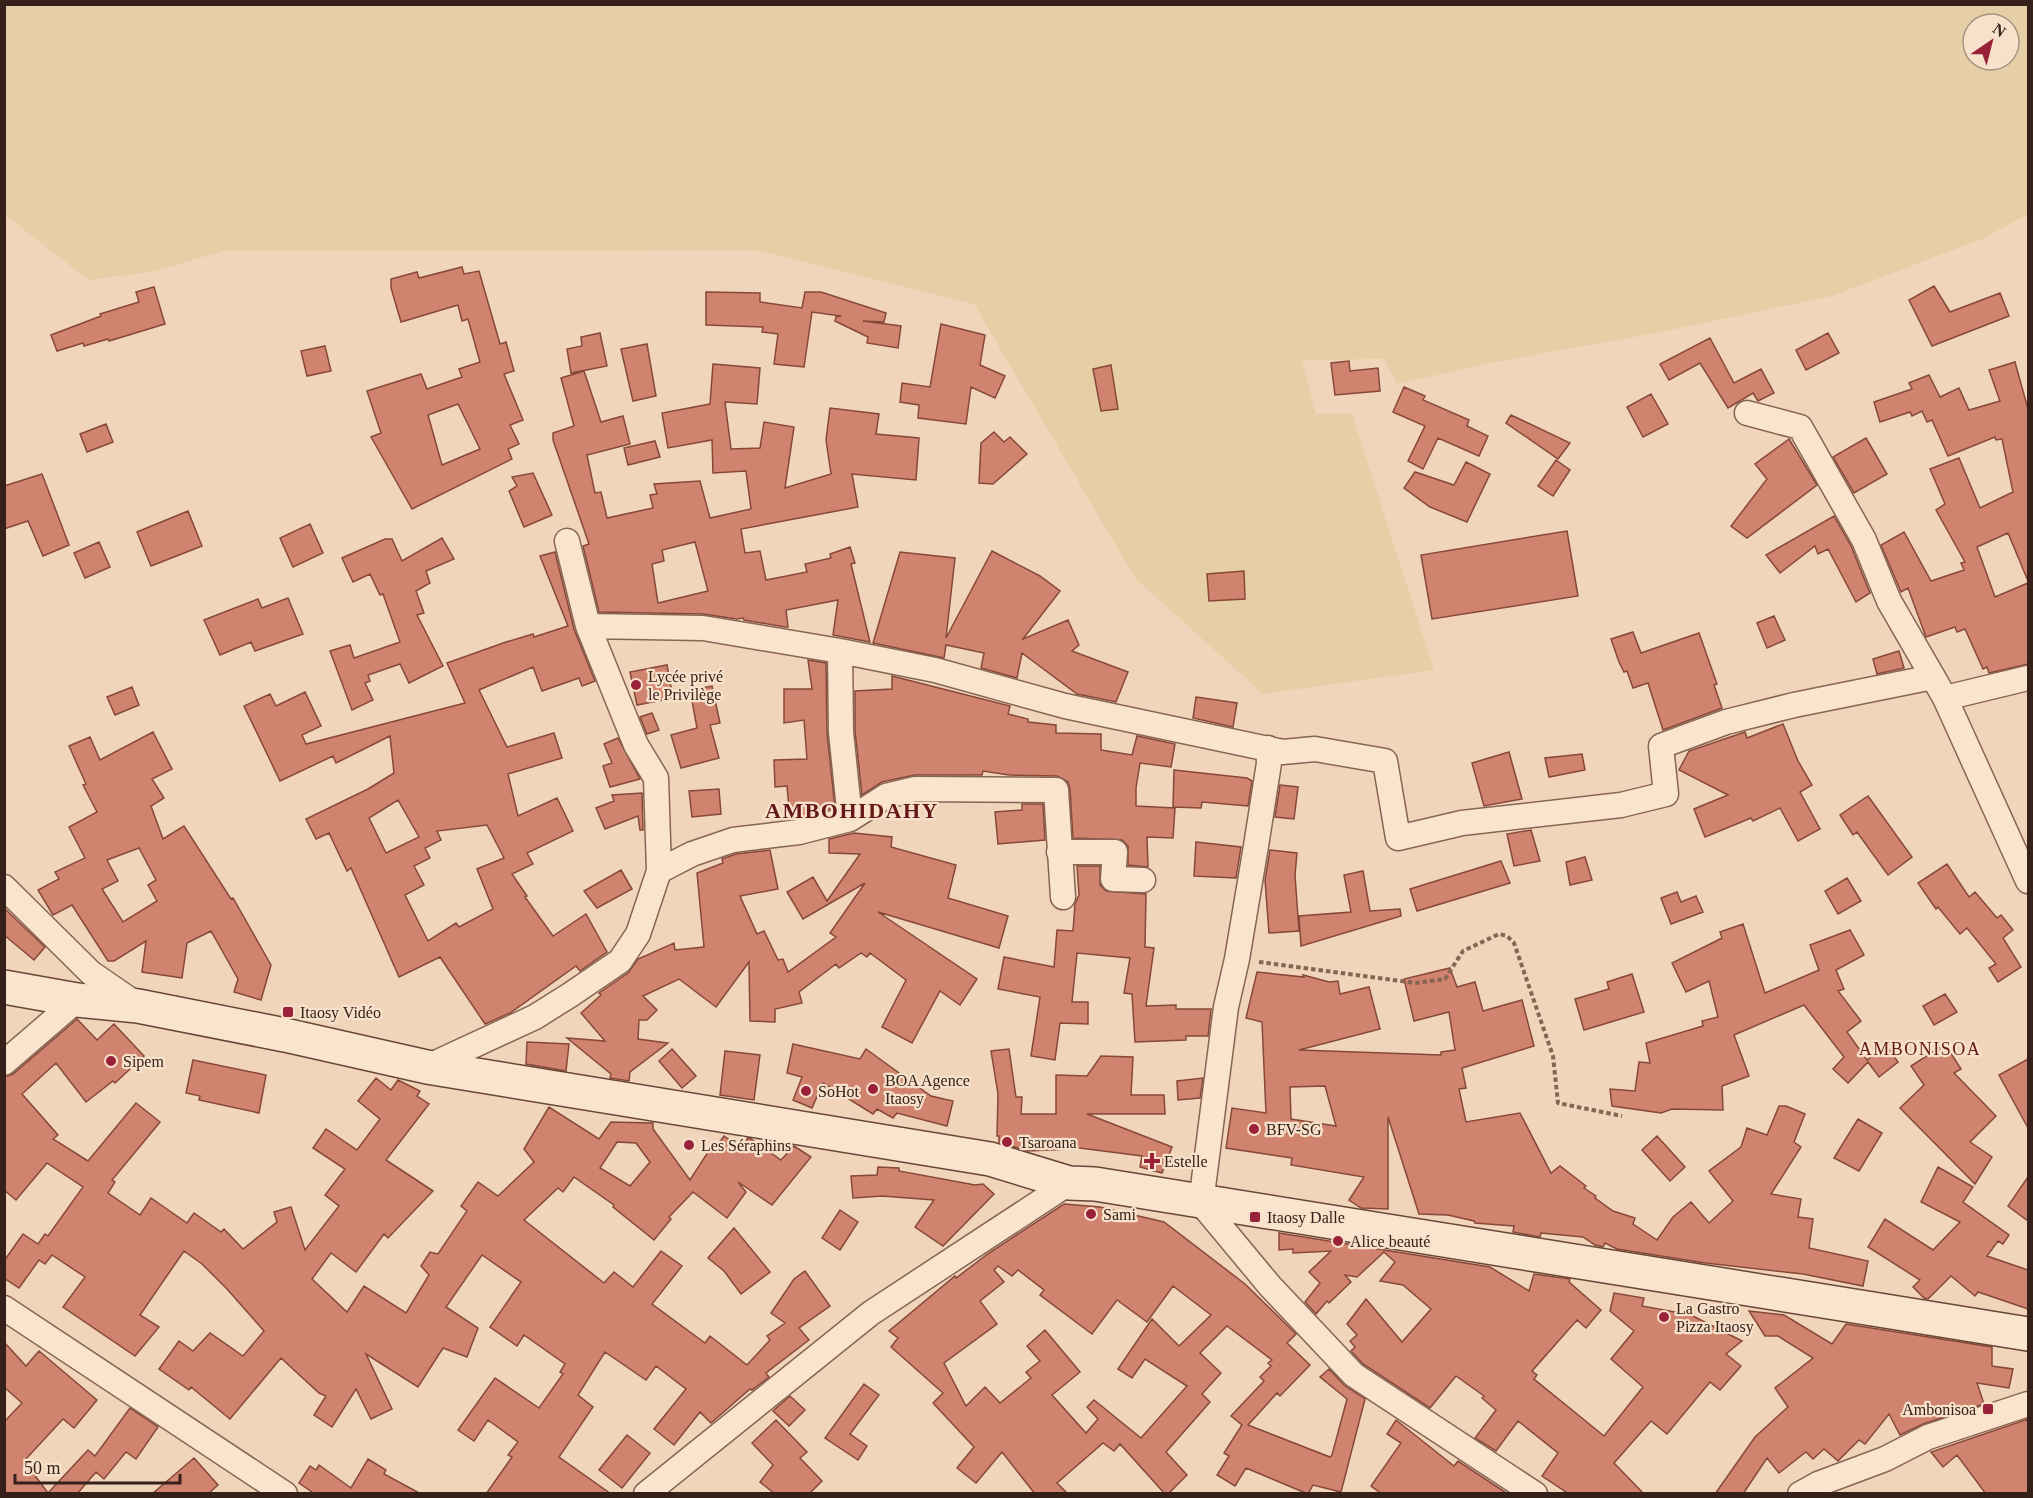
<svg xmlns="http://www.w3.org/2000/svg" width="2033" height="1498" viewBox="0 0 2033 1498" font-family="'Times New Roman',serif">
<style>
.farmland{fill:#e6cfa7;fill-rule:evenodd}
.building{fill:#d0836e;stroke:#874839;stroke-width:1.5;fill-rule:evenodd}
.lines{fill:none;stroke-linecap:round;stroke-linejoin:round}
.street-casing{stroke:#876554;stroke-width:27}
.secondary-casing{stroke:#684637;stroke-width:36}
.path{stroke:#876554;stroke-width:4;stroke-dasharray:4.5 3;stroke-linecap:butt}
.street{stroke:#fae4cd;stroke-width:24}
.secondary{stroke:#fae4cd;stroke-width:33}
.poi-dot{fill:#99213a;stroke:#f7e1ca;stroke-width:2}
.labels{text-anchor:middle;stroke-width:4.5;stroke-linejoin:round;paint-order:stroke}
.poi-label{font-size:16px;fill:#35211a;stroke:#f7e1ca;text-anchor:start}
.neighbourhood-label{font-size:18px;letter-spacing:1.5px;fill:#641817;stroke:#f7e1ca}
.district-label{font-size:22px;font-weight:bold;letter-spacing:1.5px;fill:#641817;stroke:#f7e1ca}
</style>
<rect width="100%" height="100%" fill="#f0d5ba"/>
<path class="farmland" d="M4,5H2028V214L1982,239L1832,296L1656,333L1495,362L1397,384L1384,359L1302,360L1316,414H1352L1434,670L1263,694L1135,578L974,304L756,250L223,251L156,271L89,280L5,215ZM1973,24H2009V60H1973Z"/>
<path class="building" d="M462,267L464,274L479,271L500,344L506,342L514,371L504,374L523,420L510,425L519,444L508,449L512,459L412,509L371,437L381,433L367,391L421,374L427,389L462,377L459,369L480,362L468,319L462,321L458,305L401,322L391,288V279L417,272L419,278ZM458,404L480,449L442,465L428,415Z
M1934,286L1950,312L2000,293L2009,316L1932,346L1909,300Z
M154,287L165,324L109,341L108,339L84,346L83,343L57,351L51,335L101,316L100,314L139,302L136,292Z
M706,292L760,293V302L802,308L805,292H821L886,313L884,322L863,321L901,326L898,348L867,343L868,337L835,321L836,317L841,316L812,312L804,367L774,364L778,334L762,332L763,327L706,325Z
M941,324L985,335L980,365L1005,376L995,398L971,387L966,424L918,418L919,405L900,402L902,383L930,387Z
M600,333L607,366L571,373L567,349L582,346L581,337Z
M1828,333L1839,353L1806,370L1796,350Z
M1710,338L1734,383L1761,369L1774,393L1758,401L1753,393L1728,408L1700,363L1669,380L1660,364Z
M647,344L656,396L633,401L621,349Z
M325,346L331,371L307,376L301,351Z
M1349,361L1350,371L1378,368L1380,391L1335,395L1331,363Z
M2015,362L2028,409V581L2008,533L1977,547L1995,597L2028,583V664L1989,673L1987,667L1983,669L1965,629L1957,632L1955,627L1926,637L1908,588L1901,592L1881,545L1904,532L1931,581L1964,570L1961,563L1965,562L1936,510L1945,504L1930,469L1959,458L1980,508L2013,492L2002,439L1996,440L1995,437L1948,456L1932,420L1927,422L1922,411L1912,416L1910,412L1880,422L1874,402L1912,389L1909,383L1929,375L1940,397L1959,388L1969,410L2000,401L1989,370Z
M713,364L760,368L757,404L725,402L731,449L760,448L764,422L794,427L785,488L831,474L826,440L830,408L879,414L876,434L919,438L916,480L852,474L858,507L741,529L745,553L760,551L766,580L807,572L805,564L831,558L830,554L850,547L855,563L851,564L870,642L833,635L838,600L786,610L788,627H785L744,620L743,618L737,619L703,614L599,612L583,546L589,544L553,440V433L574,426L561,378L584,371L601,422L623,416L630,444L587,455L595,493L601,492L607,518L653,508L650,495L657,494L654,484L700,481L710,518L751,509L746,471L713,473L712,440L668,448L662,413L710,404ZM695,542L708,591L658,603L652,564L664,561L662,550Z
M1111,365L1118,409L1101,411L1093,369Z
M1404,387L1425,396L1423,400L1469,420L1467,426L1488,436L1479,456L1438,438L1423,469L1408,461L1425,426L1393,412Z
M1651,394L1668,424L1643,437L1627,407Z
M1511,415L1570,443L1558,459L1506,423Z
M106,424L113,442L87,452L80,434Z
M994,432L1004,442L1010,437L1027,454L993,484L979,483L981,443Z
M1866,438L1887,474L1854,493L1833,457Z
M1789,439L1817,485L1747,538L1731,526L1767,479L1755,464Z
M655,441L660,457L628,465L624,448Z
M1556,460L1570,470L1553,496L1538,486Z
M1466,462L1490,474L1467,522L1430,507L1404,488L1415,472L1454,485Z
M533,473L552,515L524,527L509,491L517,486L512,477Z
M42,474L69,545L43,556L28,521L4,529V486Z
M188,511L202,546L151,566L137,532Z
M1834,516L1851,546L1870,593L1856,602L1828,549L1818,554L1815,546L1780,573L1766,555Z
M310,524L323,553L293,567L280,538Z
M1567,531L1578,596L1432,619L1421,555Z
M442,538L454,559L426,571L430,583L416,591L424,613L417,615L443,666L409,683L400,664L368,675L370,681L365,683L373,700L352,710L330,651L350,645L354,658L400,642L383,594L380,595L370,574L353,582L342,558L385,539H392L402,561Z
M99,542L110,567L85,578L74,553Z
M992,551L1040,576L1060,591L1023,639L1068,620L1079,645L1072,651L1128,672L1116,702L1077,694L1022,653L1017,678L981,668L984,653L946,645L944,658L873,643L900,552L955,558L946,638Z
M555,552L574,629L595,681L582,686L579,678L542,691L533,667L479,690L507,747L554,733L562,758L508,774L518,816L557,798L573,831L527,853L533,864L512,874L527,896L525,897L553,936L586,914L607,952L580,971L576,966L510,1013L485,1024L440,957L399,977L351,868L347,871L329,833L316,839L306,819L368,789L394,773L390,736L336,763L333,756L280,781L244,706L270,694L276,706L305,692L321,726L302,735L306,744L465,703L447,663L506,642L533,634L534,637L568,626L540,556ZM398,800L419,837L386,853L369,818ZM487,825L504,858L477,869L493,909L459,927L456,923L428,941L405,895L424,885L414,866L430,858L425,848L441,840L437,831Z
M1244,571L1245,599L1209,601L1207,574Z
M288,598L303,634L255,651L251,642L220,655L204,620L258,599L262,608Z
M1774,616L1785,640L1767,648L1757,623Z
M1633,632L1641,653L1699,633L1717,684L1714,685L1722,708L1663,730L1648,683L1633,688L1627,671L1624,672L1619,662L1611,639Z
M1899,651L1904,668L1877,674L1873,659Z
M808,660L826,663L827,733L835,808L790,819L787,786L775,787L774,760L807,759L804,720L784,723V689H812Z
M667,665L673,698L637,705L630,672Z
M892,676L1010,706L1008,714L1028,719V722L1056,725V733L1101,734V750L1132,755L1137,736L1175,744L1171,767L1140,763L1136,788V806L1175,808L1173,838L1147,837L1148,867L1128,865V846L1122,840L1073,838L1070,789L1068,782L1057,776L1009,775L983,771L982,775H915L882,782L862,795L855,731V691L892,689Z
M712,686L720,723L710,725L719,758L681,768L671,735L697,728L690,690Z
M132,687L139,705L115,715L107,697Z
M1196,697L1237,703L1233,727L1193,718Z
M652,713L659,730L647,734L640,717Z
M1783,724L1798,761L1812,785L1800,792L1820,829L1798,841L1780,808L1753,821L1751,818L1705,837L1694,809L1728,795L1679,770L1689,751L1745,732L1747,738Z
M153,732L172,769L152,779L164,798L151,806L163,839L184,826L231,899L233,898L271,965L261,1000L234,992L238,979L211,931L187,943L182,978L142,972L146,941L114,961H108L72,905L53,915L38,890L59,879L55,872L85,858L69,827L97,812L83,785L86,784L69,746L90,737L100,760ZM139,848L156,880L148,885L157,901L123,922L102,889L118,881L107,860Z
M618,738L640,779L610,787L603,766L612,763L604,744Z
M1509,752L1522,799L1484,806L1472,763Z
M1582,754L1585,770L1549,777L1545,758Z
M1174,770L1247,778L1252,781L1248,806L1202,802L1201,808L1173,807Z
M1280,785L1298,787L1294,819L1275,817Z
M719,789L721,814L692,817L689,791Z
M642,793L643,830H640L638,816L605,829L596,808L614,801L612,795Z
M1868,796L1912,857L1888,875L1857,832L1853,835L1840,815Z
M1022,804H1043L1045,840L998,844L995,812L1022,810Z
M1531,830L1540,861L1514,866L1507,834Z
M854,833L892,837L891,847L956,865L948,898L1008,916L999,948L878,912L977,979L960,1005L940,991L912,1043L882,1027L906,980L870,953L867,957L861,953L839,968L836,964L799,992L802,1003L775,1009V1022L750,1021L749,962L716,1007L679,979L643,996L657,1010L647,1020H639L638,1039L668,1043L630,1072L629,1081L610,1078L611,1074L567,1038L605,1041L581,1013L601,995L599,993L628,973L638,959L674,943L675,950L704,947L697,873L723,863L722,859L736,854L770,850L778,889L740,896L757,934L764,931L778,960L783,959L788,972L836,937L830,933L865,883L803,919L787,892L813,877L827,901L860,854L829,853V839Z
M1196,842L1241,847L1236,878L1194,876Z
M1270,850L1297,853L1295,875L1299,931L1269,933L1265,880Z
M1585,857L1592,880L1570,885L1566,862Z
M1501,861L1510,883L1417,911L1410,889Z
M1947,864L1969,897L1975,892L1997,918L2001,915L2013,930L2003,938L2021,967L1998,982L1989,968L1996,964L1967,928L1960,934L1938,907L1936,909L1918,883Z
M1077,866H1100V885L1106,891L1146,894L1145,947L1154,948L1146,1006L1176,1005V1009H1211L1208,1036H1186V1040L1135,1042L1132,994L1124,993L1130,958L1077,953L1072,1002H1088V1024L1060,1023L1055,1060L1031,1056L1040,997L998,989L1004,957L1054,967L1057,930L1073,931L1075,904L1079,895Z
M621,870L632,889L597,908L584,891Z
M1363,871L1370,911L1400,909L1401,916L1301,946L1299,916L1351,912L1344,875Z
M1847,878L1861,901L1838,914L1825,891Z
M1677,892L1681,902L1696,896L1703,912L1671,924L1661,898Z
M4,908L45,947L34,960L4,935Z
M1743,924L1765,993L1819,970L1810,945L1850,930L1864,955L1836,970L1844,989L1838,991L1861,1021L1847,1032L1867,1060L1886,1045L1898,1062L1879,1077L1868,1062L1848,1083L1833,1069L1844,1057L1804,1005L1734,1035L1749,1076L1722,1086L1723,1110L1672,1109L1661,1113L1612,1106L1610,1089L1635,1091L1639,1062L1650,1063L1646,1043L1703,1026L1702,1021L1718,1017L1709,981L1686,992L1672,963L1722,938L1720,932Z
M1450,968L1457,987L1475,982L1483,1011L1522,1000L1534,1046L1462,1068L1466,1088L1459,1089L1466,1122L1520,1113L1551,1173L1560,1166L1586,1186L1584,1188L1596,1196L1595,1198L1613,1211L1635,1218L1633,1224L1657,1240L1673,1217L1691,1202L1709,1223L1733,1201L1709,1171L1741,1147L1747,1128L1767,1135L1779,1106H1786L1805,1114L1794,1142L1801,1147L1771,1194L1801,1199L1798,1217L1813,1219L1809,1248L1868,1261L1863,1286L1803,1274L1705,1263L1617,1249L1605,1243L1603,1247L1595,1245L1583,1237L1541,1233L1540,1237L1513,1232L1514,1226L1475,1223L1474,1221L1448,1215L1419,1214L1388,1117V1209L1361,1208L1349,1200L1364,1177L1291,1165L1292,1158L1226,1148L1232,1108L1266,1113L1262,1022L1246,1018L1257,972L1304,977L1303,975L1329,982L1338,981L1340,994L1369,987L1380,1029L1299,1050L1441,1055V1052L1455,1050L1449,1012L1414,1021L1404,979ZM1325,1086L1336,1126L1291,1119L1290,1087Z
M1632,974L1644,1012L1584,1030L1575,999L1609,989L1607,982Z
M1945,994L1957,1012L1934,1025L1923,1006Z
M77,1019L97,1040L114,1024L144,1056L115,1083L113,1081L86,1102L56,1063L22,1094L58,1135L53,1139L88,1161L136,1103L160,1122L112,1180L115,1182L108,1193L140,1215L151,1198L187,1223L194,1213L221,1232L224,1229L243,1249L277,1222L274,1212L291,1207L305,1250L339,1206L325,1195L345,1169L313,1148L326,1129L357,1150L380,1119L358,1101L376,1078L391,1090L398,1080L420,1091L417,1096L429,1104L386,1160L433,1191L388,1238L384,1234L356,1272L331,1253L312,1279L347,1312L364,1286L406,1313L429,1275L421,1266L430,1252L438,1254L467,1211L461,1206L478,1182L498,1196L534,1162L524,1149L549,1107L599,1139L611,1122L653,1123V1129L690,1180L710,1149L713,1151L724,1136L741,1148L748,1138L751,1139L781,1160L794,1146L811,1157L772,1205L738,1182L746,1192L727,1218L693,1192L669,1217L671,1219L654,1240L613,1207L614,1205L574,1177L563,1192L558,1188L524,1220L604,1283L614,1272L633,1287L661,1251L682,1266L652,1304L705,1343L710,1336L747,1365L770,1340L767,1336L785,1323L771,1313L794,1279L805,1271L830,1306L799,1328L809,1340L766,1373L769,1377L752,1390L750,1389L711,1423L700,1412L674,1445L654,1429L686,1389L656,1366L646,1380L605,1352L578,1395L593,1407L559,1457L611,1494H486L512,1457L508,1455L518,1442L488,1420L474,1441L458,1430L495,1378L539,1408L563,1374L560,1372L565,1364L524,1335L517,1346L490,1327L521,1282L482,1255L446,1307L478,1328L467,1357L443,1348L418,1387L366,1354L392,1409L371,1419L356,1389L332,1427L314,1415L326,1396L319,1393L281,1358L230,1419L191,1387L189,1390L159,1369L179,1341L193,1351L210,1333L243,1356L264,1331L227,1289L202,1264L184,1251L140,1315L159,1327L135,1356L63,1307L85,1277L52,1255L45,1264L39,1260L19,1288L4,1278V1261L23,1234L38,1244L45,1234L48,1236L83,1187L47,1163L16,1200L4,1190V1077L13,1074ZM617,1142L636,1143L650,1162L630,1186L600,1168Z
M527,1042L569,1044L566,1071L526,1064Z
M793,1044L860,1059L866,1049L931,1096L953,1101L947,1126L897,1113L893,1118L877,1109L873,1114L823,1083L812,1108L793,1100L802,1077L787,1073Z
M1945,1044L1961,1069L1954,1073L1996,1116L1970,1142L1992,1157L1975,1184L1900,1108L1924,1085L1911,1066Z
M672,1049L696,1076L682,1088L659,1061Z
M1009,1049L1016,1097H1022L1021,1114H1056V1075L1087,1076L1101,1056L1133,1057L1131,1095H1164L1165,1114H1087L1172,1147L1162,1173L1140,1167L1142,1156L1072,1147V1149L1027,1151L999,1142V1136H997L998,1094L991,1051Z
M725,1051L760,1055L754,1100L720,1095Z
M2028,1059V1128L1999,1075Z
M193,1060L266,1075L259,1113L199,1100L200,1096L186,1093Z
M1203,1078L1200,1098L1178,1100L1177,1081Z
M1858,1119L1882,1133L1859,1171L1834,1158Z
M1657,1136L1685,1167L1670,1181L1642,1150Z
M878,1167L899,1168V1171L975,1185L983,1184L994,1194L943,1246L915,1227L934,1200L882,1196L853,1198L851,1176L877,1175Z
M1938,1167L1973,1187L1963,1202L2009,1235L2003,1244L1998,1241L1987,1256L2028,1270V1309L1978,1292L1975,1296L1951,1276L1928,1299L1924,1298L1913,1287L1920,1280L1868,1247L1885,1219L1933,1250L1960,1222L1921,1202Z
M2028,1177V1221L2008,1206Z
M1064,1204L1100,1207L1164,1222L1245,1284L1296,1334L1287,1343L1310,1365L1280,1396L1277,1393L1248,1425L1330,1457L1332,1455L1347,1399L1320,1377L1329,1369L1344,1385L1365,1399L1341,1492L1313,1485L1308,1494L1246,1468L1235,1486L1217,1475L1229,1456L1224,1453L1242,1425L1231,1416L1264,1381L1260,1377L1271,1366L1268,1363L1272,1360L1227,1326L1200,1353L1221,1373L1202,1394L1210,1402L1166,1452L1187,1475L1168,1494H1165L1120,1444L1114,1451L1103,1443L1057,1483L1068,1494H1035L1002,1452L976,1483L957,1468L974,1447L933,1403L943,1393L891,1347L898,1338L889,1331L955,1276L956,1278L989,1253ZM998,1266L1012,1276L1018,1270L1044,1290L1040,1295L1092,1334L1117,1300L1147,1322L1173,1286L1211,1315L1179,1346L1152,1319L1118,1369L1132,1378L1145,1359L1187,1386L1141,1438L1094,1400L1087,1407L1098,1419L1086,1433L1052,1395L1080,1372L1045,1330L1027,1346L1040,1361L1026,1372L1031,1378L1000,1403L985,1387L966,1406L944,1363L997,1324L980,1301L1004,1282L994,1270Z
M840,1210L858,1222L840,1250L822,1238Z
M734,1228L770,1272L741,1294L724,1271L708,1258Z
M1279,1233L1490,1267L1529,1291L1534,1274L1570,1279L1569,1282L1601,1310L1586,1328L1577,1320L1532,1371L1537,1375L1534,1379L1604,1436L1643,1387L1611,1359L1634,1331L1610,1311L1614,1293L1644,1298L1642,1306L1691,1315L1742,1341L1726,1354L1741,1366L1720,1390L1710,1382L1667,1434L1651,1421L1614,1463L1644,1494H1569L1542,1476L1558,1453L1518,1421L1496,1451L1475,1438L1496,1410L1482,1398L1484,1396L1456,1376L1430,1408L1363,1364L1351,1351L1355,1347L1350,1341L1357,1335L1347,1324L1366,1299L1402,1342L1431,1309L1403,1285L1380,1281L1395,1262L1384,1252L1357,1277L1345,1275L1351,1282L1329,1303L1327,1301L1316,1314L1305,1302L1320,1283L1309,1272L1331,1251L1293,1253V1249L1279,1250Z
M1749,1311L1784,1315L1832,1344L1846,1324L1992,1347V1366L2013,1369L2009,1388L1977,1383L1984,1404L1923,1424L1900,1435L1889,1414L1865,1444L1859,1440L1838,1461L1824,1449L1813,1459L1806,1452L1779,1473L1767,1458L1743,1494H1715L1755,1437L1788,1407L1775,1388L1813,1358L1778,1336H1765Z
M4,1342L26,1366L39,1351L97,1400L74,1428L63,1419L24,1461L48,1493L88,1450L95,1456L130,1408L158,1427L136,1459L126,1452L104,1479L96,1472L77,1494H4V1422L22,1403L4,1387Z
M864,1384L879,1395L850,1434L867,1446L858,1460L825,1438Z
M790,1396L805,1410L789,1426L773,1411Z
M2028,1419V1494H1986L1957,1455L1943,1467L1931,1452Z
M776,1420L807,1452L800,1458L822,1481L809,1494H775L760,1482L773,1465L752,1443Z
M1396,1420L1454,1466L1458,1461L1508,1494H1382L1371,1486L1401,1443L1387,1434Z
M627,1435L650,1453L622,1488L599,1470Z
M194,1458L218,1485L208,1494H152Z
M368,1459L386,1470L384,1474L421,1494H315L299,1483L310,1466L316,1470L319,1465L351,1488Z"/>
<g class="lines">
<defs>
<path id="street" d="M1747,413L1800,427L1864,540L1889,601L1945,698L2028,881
M567,541L588,626L703,628L840,651L935,670L1065,706L1283,752L1315,749L1385,761L1398,838L1462,823L1621,805L1666,794L1661,746L1726,722L1794,705L1933,677
M1945,698L2028,678
M1268,748L1269,763L1256,846L1237,959L1226,1007L1201,1203L1270,1286L1354,1375L1535,1494
M850,819L886,796L915,789L1056,790L1063,897
M1059,852H1115L1113,879L1143,880
M659,871L692,854L733,840L799,832L850,819L841,732L840,651
M4,887L91,973L136,1004
M4,1063L77,1000
M427,1067L535,1017L570,995L620,961L638,934L659,871L656,778L636,745L588,626
M4,1308L285,1494
M646,1494L871,1313L1069,1183
M1800,1494L1818,1484L1885,1459L1928,1437L2028,1404"/>
<path id="secondary" d="M4,987L77,1000L138,1006L285,1035L427,1067L990,1159L1069,1183L1095,1184L2028,1334"/>
</defs>
<use href="#street" class="street-casing"/>
<use href="#secondary" class="secondary-casing"/>
<path class="path" d="M1259,962L1416,983L1445,979L1463,951L1499,934L1507,936L1514,943L1553,1056L1558,1103L1622,1116"/>
<use href="#street" class="street"/>
<use href="#secondary" class="secondary"/>
</g>
<g class="poi-dot">
<circle cx="636" cy="685" r="6"/>
<rect x="282" y="1006" width="12" height="12" rx="3"/>
<circle cx="111" cy="1061" r="6"/>
<circle cx="873" cy="1089" r="6"/>
<circle cx="806" cy="1091" r="6"/>
<circle cx="1254" cy="1129" r="6"/>
<circle cx="1007" cy="1142" r="6"/>
<circle cx="689" cy="1145" r="6"/>
<path d="M1149 1152h6v6h6v6h-6v6h-6v-6h-6v-6h6z"/>
<circle cx="1091" cy="1214" r="6"/>
<rect x="1249" y="1211" width="12" height="12" rx="3"/>
<circle cx="1338" cy="1241" r="6"/>
<circle cx="1664" cy="1317" r="6"/>
<rect x="1982" y="1403" width="12" height="12" rx="3"/>
</g>
<g class="labels">
<g class="poi-label">
<text x="648" y="682">Lycée privé<tspan x="648" dy="18">le Privilège</tspan></text>
<text x="300" y="1018">Itaosy Vidéo</text>
<text x="123" y="1067">Sipem</text>
<text x="885" y="1086">BOA Agence<tspan x="885" dy="18">Itaosy</tspan></text>
<text x="818" y="1097">SoHot</text>
<text x="1266" y="1135">BFV-SG</text>
<text x="1019" y="1148">Tsaroana</text>
<text x="701" y="1151">Les Séraphins</text>
<text x="1164" y="1167">Estelle</text>
<text x="1103" y="1220">Sami</text>
<text x="1267" y="1223">Itaosy Dalle</text>
<text x="1350" y="1247">Alice beauté</text>
<text x="1676" y="1314">La Gastro<tspan x="1676" dy="18">Pizza Itaosy</tspan></text>
<text x="1976" y="1415" text-anchor="end">Ambonisoa</text>
</g>
<g class="neighbourhood-label">
<text x="1920" y="1055">AMBONISOA</text>
</g>
<g class="district-label">
<text x="852" y="818">AMBOHIDAHY</text>
</g>
</g>
<rect width="2033" height="1498" fill="none" stroke="#35211a" stroke-width="12"/>
<g transform="translate(1991 42) rotate(35)"><circle r="28" fill="#f7e1ca" stroke="#a99484" stroke-width="1.5"/>
<path d="M0-4.5L10 22L0 15L-10 22Z" fill="#99213a"/>
<text y="-9" font-size="16" font-weight="bold" text-anchor="middle" fill="#35211a">N</text>
</g>
<path d="M15 1474v9h165v-9" fill="none" stroke="#35211a" stroke-width="3"/>
<text x="24" y="1474" font-size="18" fill="#35211a" stroke="#f7e1ca" stroke-width="4.5" paint-order="stroke">50 m</text>
</svg>
